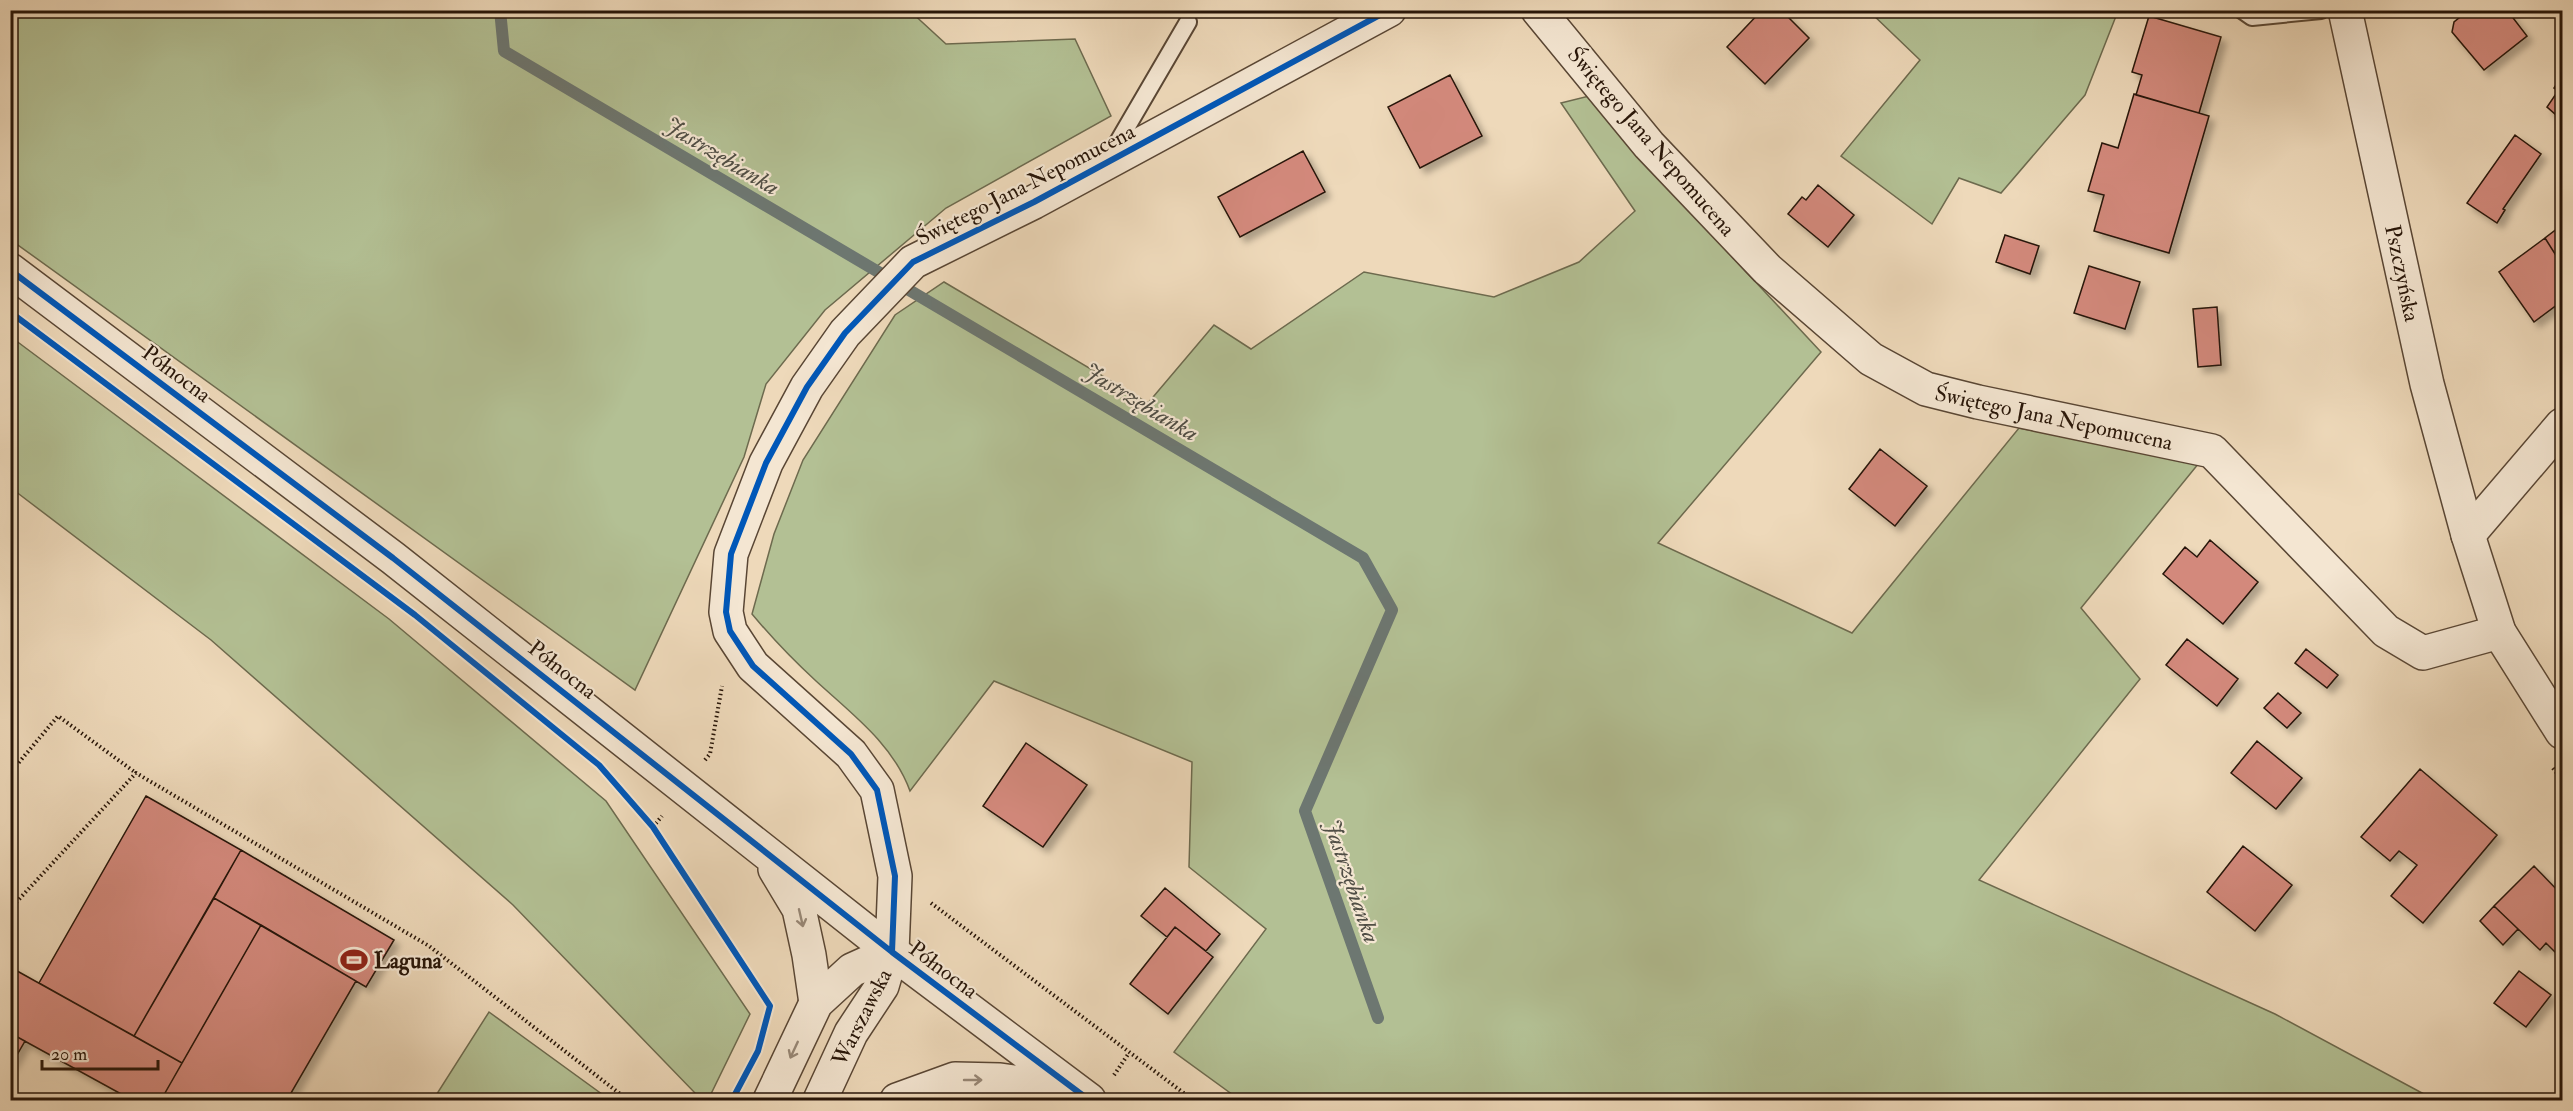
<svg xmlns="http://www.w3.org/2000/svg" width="2573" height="1111" viewBox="0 0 2573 1111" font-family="'IM FELL Double Pica',serif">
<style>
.green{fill:#b3c094;stroke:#6d6a4e;stroke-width:1.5}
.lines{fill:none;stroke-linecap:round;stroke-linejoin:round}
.stream{stroke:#6d7771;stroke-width:12}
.building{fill:#d3897c;stroke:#271508;stroke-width:1.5;filter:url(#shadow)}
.service-casing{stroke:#594634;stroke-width:20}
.minor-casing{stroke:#594634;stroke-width:36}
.tertiary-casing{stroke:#594634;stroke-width:36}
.path{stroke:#271508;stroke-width:4;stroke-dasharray:1.5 3;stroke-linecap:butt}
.service{stroke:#f4e6d2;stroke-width:16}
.minor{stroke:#f4e6d2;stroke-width:33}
.tertiary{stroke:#f4e6d2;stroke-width:33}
.cycleway-casing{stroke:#f4e6d2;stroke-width:10}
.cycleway{stroke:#0057b8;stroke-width:6}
.oneway{stroke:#988877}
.labels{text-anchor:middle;stroke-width:4.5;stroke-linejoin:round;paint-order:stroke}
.street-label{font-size:22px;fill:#271508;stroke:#f4e6d2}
.poi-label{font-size:22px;font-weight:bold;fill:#271508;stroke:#f4e6d2;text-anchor:start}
.water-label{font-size:24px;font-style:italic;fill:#504e45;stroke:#f4e6d2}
</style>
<defs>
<filter id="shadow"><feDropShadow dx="5.5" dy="5.5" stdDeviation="3" flood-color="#0004"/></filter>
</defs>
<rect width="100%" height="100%" fill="#eed9ba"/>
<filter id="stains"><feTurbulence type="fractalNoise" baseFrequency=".00333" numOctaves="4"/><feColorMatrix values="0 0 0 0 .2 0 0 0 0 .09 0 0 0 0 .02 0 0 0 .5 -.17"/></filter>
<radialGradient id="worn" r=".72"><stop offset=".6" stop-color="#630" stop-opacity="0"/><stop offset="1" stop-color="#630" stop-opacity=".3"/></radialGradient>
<path class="green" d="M10,11H910L946,44L1075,39L1111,116L946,208L825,310L766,384L744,457L635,690L11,240Z
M1869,11H2118L2085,95L2001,193L1959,178L1932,224L1841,156L1920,60Z
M1593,95L1654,173L1821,352L1658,543L1852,633L2019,428L2199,463L2081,608L2140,679L1979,880L2275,1014L2435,1100H1240L1174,1052L1266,929L1189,867L1192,762L994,681L910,791C893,744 852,714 816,681C793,660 772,638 752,614L774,534L803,460L895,315L944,282L1148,403L1214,325L1251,349L1364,272L1494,297L1579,262L1635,211L1561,103Z
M11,337L389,619L606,801L750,1014L708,1100H697L696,1094L513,905L211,640L11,488Z
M489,1012L610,1100H433Z"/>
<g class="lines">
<path class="stream" d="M500,10L504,51L1363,558L1392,610L1305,811L1378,1018"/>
</g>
<path class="building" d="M1762,10H1781L1809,38L1765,84L1727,47Z
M2469,10H2507L2527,36L2484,70L2452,32L2454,22Z
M2149,16L2221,37L2199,113L2136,95L2142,75L2132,72Z
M1450,75L1482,136L1420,168L1388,107Z
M2562,75V120L2547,107L2558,91L2554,88Z
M2134,94L2209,116L2169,253L2094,231L2104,195L2088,191L2102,143L2118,148Z
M2515,135L2541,154L2503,209L2505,210L2497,223L2467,203Z
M1303,151L1325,192L1240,237L1218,197Z
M1818,185L1854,215L1828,247L1788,214L1802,197L1806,200Z
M2562,225V265L2545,238Z
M2005,235L2039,246L2030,274L1996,262Z
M2545,238L2562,265V301L2534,322L2499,272Z
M2089,266L2140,282L2125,329L2074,313Z
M2217,307L2221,365L2198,367L2193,309Z
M1880,449L1927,486L1895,526L1849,489Z
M2210,540L2258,582L2223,624L2163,574L2185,547L2197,557Z
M2187,639L2238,679L2217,706L2166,665Z
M2306,649L2338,675L2327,688L2295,663Z
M2278,693L2301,713L2287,728L2264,708Z
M2257,741L2302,778L2276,809L2231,773Z
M1026,743L1087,785L1043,847L983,806Z
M2420,769L2497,835L2423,923L2391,896L2417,865L2399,851L2390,861L2361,837Z
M146,796L241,850L134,1036L39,983Z
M2243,846L2292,885L2255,931L2207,892Z
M241,850L394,940L366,987L214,898Z
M2534,866L2562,895V949L2557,954L2546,943L2540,950L2494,906Z
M1165,888L1220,934L1206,951L1175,927L1167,937L1141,916Z
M214,898L261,925L182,1063L134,1036Z
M2494,906L2518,929L2503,945L2480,921Z
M261,925L356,981L287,1100H161Z
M1175,927L1213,957L1168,1014L1130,984Z
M10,967L182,1063L161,1100H132L10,1033Z
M2519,971L2551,995L2526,1027L2494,1003Z
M10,1033L25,1041L10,1067Z"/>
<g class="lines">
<defs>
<path id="service" d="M2242,10L2252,17L2321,10
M1111,154L1188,22"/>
<path id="minor" d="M1538,10L1649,145L1767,269L1871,359L1926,389L1978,402L2212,451L2386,631L2423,653L2499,632
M10,270L393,558L892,952
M2468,535L2562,425
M775,869L799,909L809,955L816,1003
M892,952L895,876L877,790L851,754L753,666L730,631L726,612L731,554L766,463L807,387L845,333L913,262L1034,202L1389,10"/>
<path id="tertiary" d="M2345,10L2427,384L2468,535L2499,632L2562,732
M892,952L1089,1100
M770,1100L816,1003L852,970L892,952L882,986L851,1033L820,1100
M897,1100L955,1079L1000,1080L1040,1086L1065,1100"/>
</defs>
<use href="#service" class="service-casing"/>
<use href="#minor" class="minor-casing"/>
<use href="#tertiary" class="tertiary-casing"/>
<path class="path" d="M705,760L710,754L722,686
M2553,768L2562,780
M10,773L58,716L136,773
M653,827L662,816
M931,903L1193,1100
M10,909L136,773L429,946L628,1100
M1114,1075L1129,1053"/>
<use href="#service" class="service"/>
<use href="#minor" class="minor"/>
<use href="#tertiary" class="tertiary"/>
<defs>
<path id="cycleway" d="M10,270L393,558L892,952L1089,1100
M10,312L415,615L599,765L653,827L770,1006L758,1051L732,1100
M892,952L895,876L877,790L851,754L753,666L730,631L726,612L731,554L766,463L807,387L845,333L913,262L1034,202L1389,10"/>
</defs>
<use href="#cycleway" class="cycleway-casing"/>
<use href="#cycleway" class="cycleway"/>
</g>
<defs><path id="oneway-shaft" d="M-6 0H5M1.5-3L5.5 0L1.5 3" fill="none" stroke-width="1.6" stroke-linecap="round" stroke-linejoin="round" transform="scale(1.5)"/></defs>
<g class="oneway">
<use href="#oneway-shaft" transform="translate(801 918) rotate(77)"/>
<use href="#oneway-shaft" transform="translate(794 1050) rotate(115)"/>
<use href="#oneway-shaft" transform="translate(973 1080)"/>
</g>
<defs>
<symbol id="stadium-bare" viewBox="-9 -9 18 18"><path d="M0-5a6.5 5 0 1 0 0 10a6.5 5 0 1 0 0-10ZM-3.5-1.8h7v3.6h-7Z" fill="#8f2418" stroke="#f4e6d2" stroke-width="2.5" paint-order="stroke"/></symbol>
</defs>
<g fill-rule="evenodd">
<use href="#stadium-bare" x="335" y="941" width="38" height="38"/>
</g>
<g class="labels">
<g class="street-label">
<text transform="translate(1652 141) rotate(49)" y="8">Świętego Jana Nepomucena</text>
<text transform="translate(1025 184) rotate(-27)" y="8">Świętego Jana Nepomucena</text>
<text transform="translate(2403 273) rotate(78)" y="8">Pszczyńska</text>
<text transform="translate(177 373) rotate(37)" y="8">Północna</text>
<text transform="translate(2054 417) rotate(12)" y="8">Świętego Jana Nepomucena</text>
<text transform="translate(563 669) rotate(38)" y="8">Północna</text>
<text transform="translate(944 969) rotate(37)" y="8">Północna</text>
<text transform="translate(861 1017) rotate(-63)" y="8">Warszawska</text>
</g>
<g class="poi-label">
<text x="374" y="968">Laguna</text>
</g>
<g class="water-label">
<text transform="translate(722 156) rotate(31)" y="8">Jastrzębianka</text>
<text transform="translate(1141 402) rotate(31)" y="8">Jastrzębianka</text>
<text transform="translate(1352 881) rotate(71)" y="8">Jastrzębianka</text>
</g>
</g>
<rect width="2573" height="1111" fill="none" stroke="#eed9ba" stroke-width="36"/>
<rect x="12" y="12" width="2549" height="1087" fill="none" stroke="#271508" stroke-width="3"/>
<rect x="18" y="18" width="2537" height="1075" fill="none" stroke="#271508" stroke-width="1.5"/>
<path d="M42 1060v9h116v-9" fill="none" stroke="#271508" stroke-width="3"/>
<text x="51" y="1060" font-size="18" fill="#271508" stroke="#f4e6d2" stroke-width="4.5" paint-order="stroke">20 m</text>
<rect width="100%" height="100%" filter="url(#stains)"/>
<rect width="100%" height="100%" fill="url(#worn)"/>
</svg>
